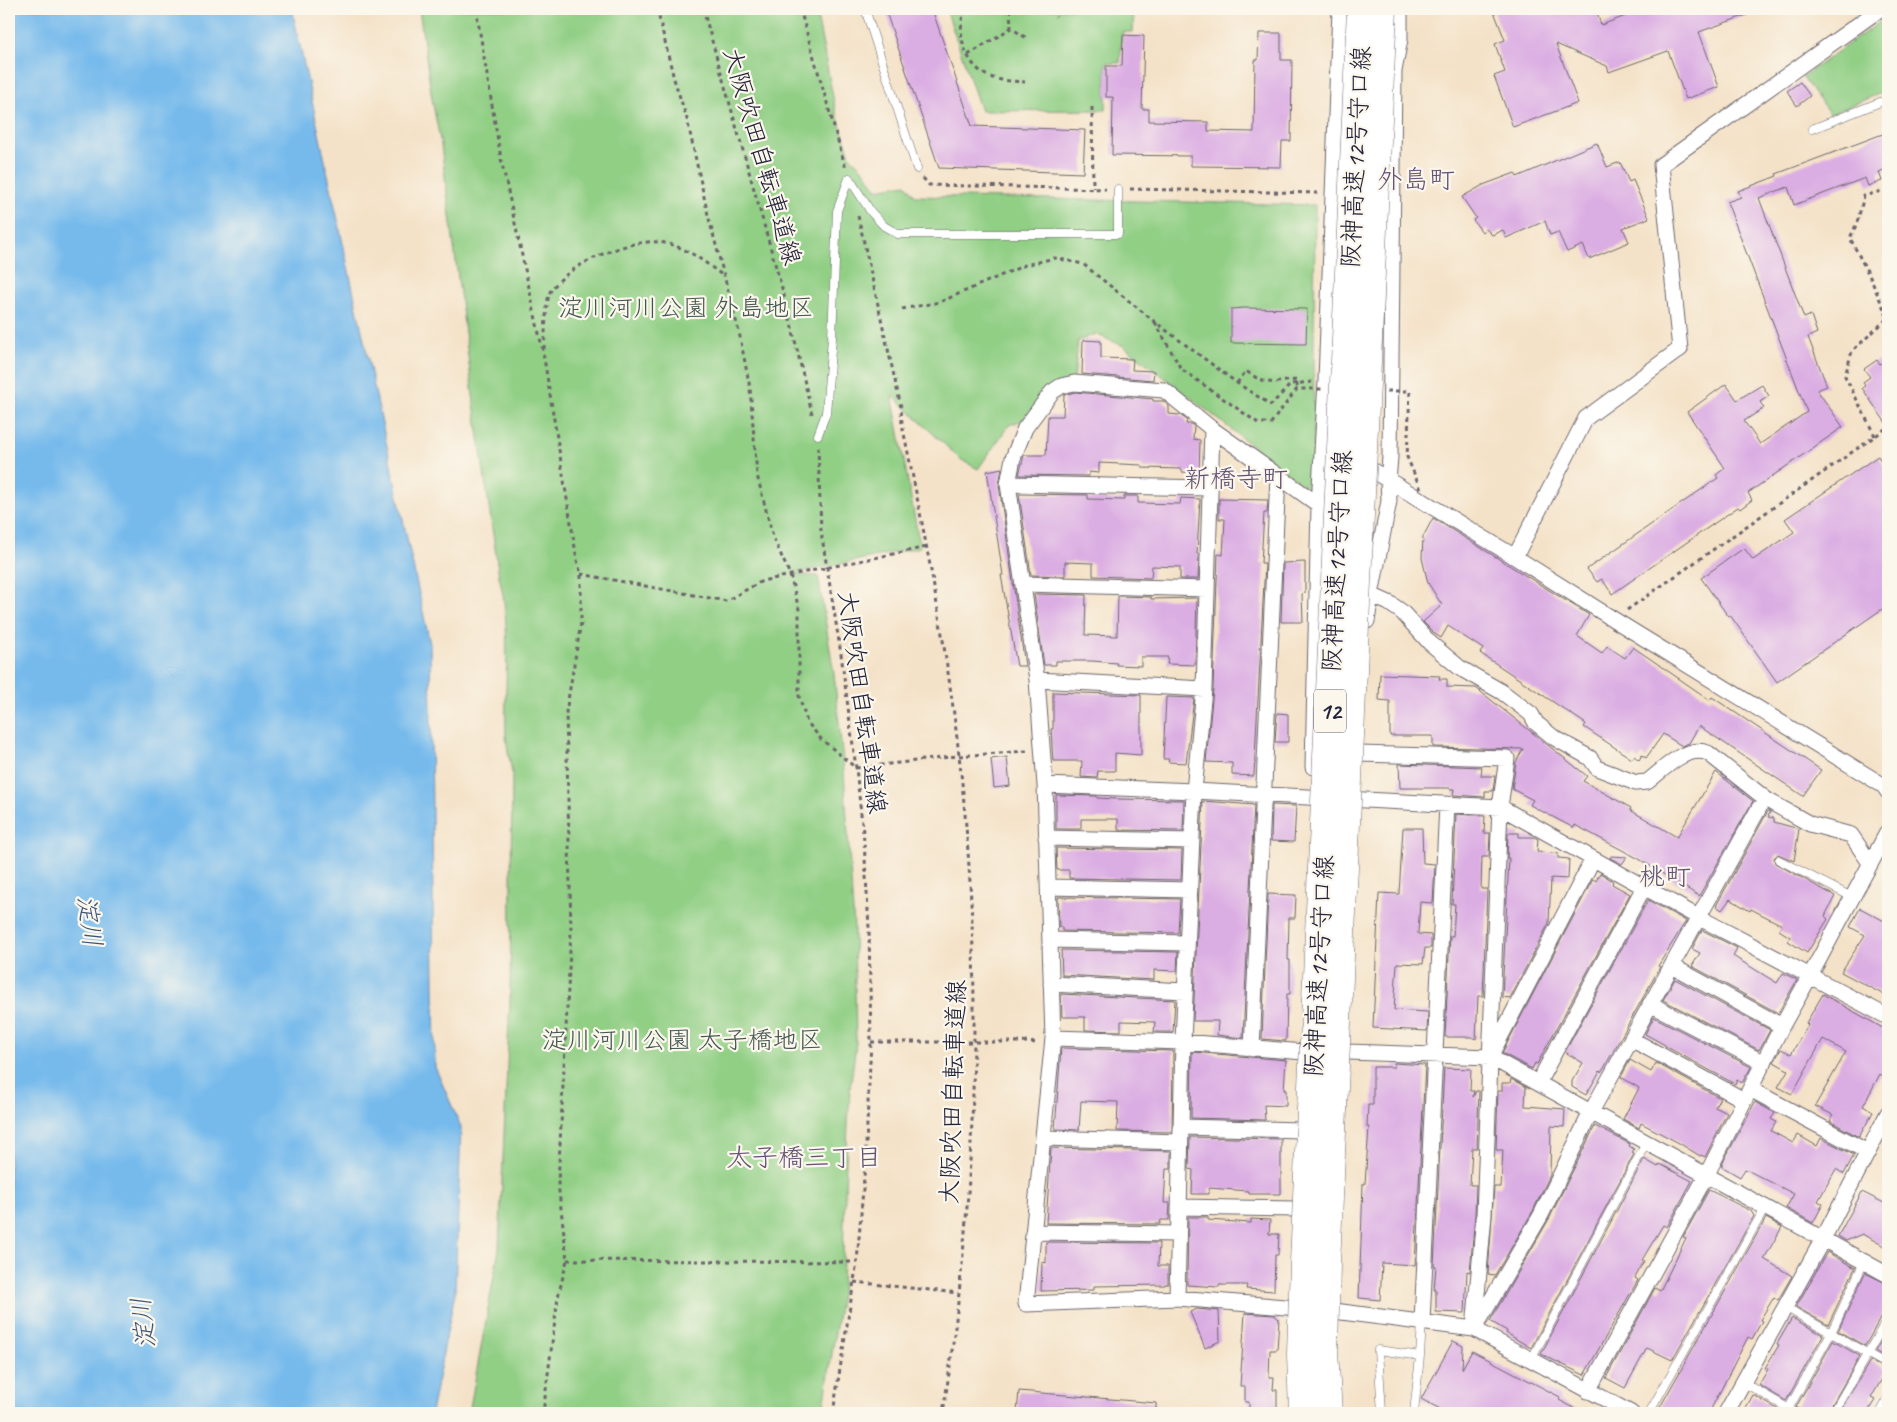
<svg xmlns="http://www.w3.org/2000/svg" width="1897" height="1422" viewBox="0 0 1897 1422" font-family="Caveat,'Klee One',sans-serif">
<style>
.green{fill:#91cf85;stroke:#5a7860}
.water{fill:#76baec;stroke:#4c6e94}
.building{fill:#dbaee3}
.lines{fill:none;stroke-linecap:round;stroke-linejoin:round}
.lane-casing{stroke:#6c656c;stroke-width:9}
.street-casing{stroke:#6c656c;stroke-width:17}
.path{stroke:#6c656c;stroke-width:3;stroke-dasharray:4 4;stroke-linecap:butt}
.lane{stroke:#fff;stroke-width:8}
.street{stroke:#fff;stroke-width:15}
.highway-bridge-casing{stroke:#6c656c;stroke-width:29;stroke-linecap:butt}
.path-bridge{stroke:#6c656c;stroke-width:3;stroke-dasharray:4 4;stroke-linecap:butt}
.highway-bridge{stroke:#fff;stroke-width:28}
.labels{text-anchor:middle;stroke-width:4.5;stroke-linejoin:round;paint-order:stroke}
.shield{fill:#fbf7ec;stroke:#636270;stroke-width:1}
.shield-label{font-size:24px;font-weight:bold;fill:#22223b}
.street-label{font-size:25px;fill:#22223b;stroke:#fbf7ec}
.park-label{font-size:25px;fill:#435651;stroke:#fbf7ec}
.neighbourhood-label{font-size:26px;fill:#635376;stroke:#fbf7ec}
.water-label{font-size:26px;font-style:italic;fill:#3f5779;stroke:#fbf7ec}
</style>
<rect width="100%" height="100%" fill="#fbf7ec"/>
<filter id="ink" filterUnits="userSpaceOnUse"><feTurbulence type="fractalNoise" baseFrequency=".02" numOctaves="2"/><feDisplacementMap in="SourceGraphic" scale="10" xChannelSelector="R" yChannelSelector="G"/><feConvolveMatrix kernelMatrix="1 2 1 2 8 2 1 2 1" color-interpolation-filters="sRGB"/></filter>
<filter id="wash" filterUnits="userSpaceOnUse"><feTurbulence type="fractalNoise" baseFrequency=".0096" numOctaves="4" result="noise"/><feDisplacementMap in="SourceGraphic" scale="20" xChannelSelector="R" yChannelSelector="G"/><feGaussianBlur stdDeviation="1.12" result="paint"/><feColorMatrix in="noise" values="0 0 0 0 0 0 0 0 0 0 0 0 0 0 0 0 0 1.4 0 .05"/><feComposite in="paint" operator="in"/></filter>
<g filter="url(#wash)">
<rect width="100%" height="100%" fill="#f4e2c8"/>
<path class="green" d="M419,9H814L818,21L836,112L851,158L864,170L876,189L906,184L915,196L1315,205L1313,493L1124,346L1095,334L1078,341L1074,379L1026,419L1009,425L978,469L960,459L892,395L920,547L793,574L818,576L834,674L844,772L854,928L856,1043L850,1089L846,1161L842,1287L823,1413H469L499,1249L510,998L512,773C510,761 507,748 506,736C504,685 512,625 499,576L474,403L441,145L432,99Z
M946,9H1134L1133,32H1122L1120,63H1106V110L981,111Z
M1888,16V90L1830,114L1802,77Z"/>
<path class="water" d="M9,9H292L430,644L435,1067L461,1127L455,1293L431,1413H9Z"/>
<g id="blocks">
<path class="building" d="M885,9H932L972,126L1085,130L1083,173L939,168Z
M1493,9H1596L1601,25L1634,13L1633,9H1757L1758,11L1699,32L1719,87L1686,99L1668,51L1609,72L1607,66L1556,44L1578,103L1513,127L1494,76L1505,72L1495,44L1505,40Z
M1259,33H1281V60H1292L1291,141H1282L1281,167L1191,166V156L1112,155L1113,97H1106V66H1122L1123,35L1144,36L1142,109H1149V121L1208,122V131L1254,132L1255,60H1258Z
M1800,82L1810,96L1797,106L1787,91Z
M1888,132V168L1879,172L1882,181L1868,186L1865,178L1794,205L1788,187L1759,198L1804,318L1811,315L1817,333L1808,337L1827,386L1817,390L1843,427L1748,493L1752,500L1740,509L1738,507L1612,594L1602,579L1597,582L1587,569L1718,478L1716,475L1725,468L1687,412L1726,384L1737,400L1762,385L1769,396L1760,402L1764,408L1744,421L1760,444L1807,412L1727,202L1741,197L1738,191L1777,176L1776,174Z
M1597,143L1607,167L1620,162L1629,182L1633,180L1649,218L1623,228L1629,242L1589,259L1583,245L1567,252L1558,232L1550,235L1545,221L1506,238L1503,230L1492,235L1486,229L1482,232L1473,220L1476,218L1462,197L1483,185L1515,173L1517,177Z
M1244,308L1307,309L1306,344L1231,343V309Z
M1083,340L1101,341V358L1133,359L1132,370L1154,371L1153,380L1082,374Z
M1888,358V426L1862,388L1865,386L1863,382L1870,377L1864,369L1877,360L1880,364Z
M1075,392L1153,399V401H1163L1169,406V414L1180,415L1187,420L1186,424H1191L1194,426L1193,439L1200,440L1199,473L1182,472V469L1142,468V465L1099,463V473L1089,472V476L1019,475L1024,455H1046L1048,416H1063L1064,395Z
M1878,456L1888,472V605L1777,682L1730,615L1728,616L1701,578L1744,548L1753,560L1794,532L1785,519Z
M1002,468L999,485L1025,666H1017L1001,575H1003L987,471Z
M1019,494L1088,495V499L1124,500V496H1138V503L1180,504L1181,498L1200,499L1197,554H1199L1198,579H1180V567L1152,566L1151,578L1093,576V563L1065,562V576L1031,575Z
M1219,499L1268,500L1267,513H1264L1261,563H1265L1254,776L1232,775V763L1206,762L1213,689L1218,554L1223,555L1225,519H1219Z
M1433,518L1589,615L1577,636L1602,653L1607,646L1625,658L1633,647L1710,700L1712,697L1821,770L1803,796L1699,726L1689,743L1682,746L1663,734L1646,758L1642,755L1639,760L1634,756L1632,759L1584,727L1586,724L1480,653L1483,649L1448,626L1441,638L1435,634L1423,622L1442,605L1428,583L1422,558L1423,537Z
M1305,562V593L1302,594L1303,622H1281L1283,563Z
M1034,594L1086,595L1085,635L1117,636L1118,596L1151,597V599L1197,598L1195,665L1167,664L1168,657H1141V666L1116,665L1117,663L1092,661H1056V665H1044Z
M1380,674L1440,676L1439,679H1447V687L1476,688L1587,776L1583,781L1631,808L1630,810L1677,837L1716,772L1753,801L1699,896L1639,859L1575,825L1574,828L1530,805L1533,800L1512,789L1516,762L1523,749L1433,747V736H1390V701L1379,700Z
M1053,692L1141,695V755L1115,753V771H1098L1097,778L1081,777L1082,761H1053L1051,729H1053Z
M1166,697L1194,698L1186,763L1168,762L1169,759H1163Z
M1277,713L1288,714V742H1275Z
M1007,757L1010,786L994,788L991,759Z
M1399,764L1482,767L1481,776H1495L1493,791H1485V797L1453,795L1454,789H1450V788H1400Z
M1056,795L1097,796V798L1116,799L1184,800L1183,831L1118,830V819H1081V829H1056Z
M1203,801L1254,805L1243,1038L1217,1035L1218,1021H1193Z
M1272,805L1296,806L1294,842L1271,841Z
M1768,811L1770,812L1768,817L1774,818V822L1799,829L1794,861L1778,854L1774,858L1775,863L1835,896L1825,916L1828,919L1807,953L1788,941L1790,937L1779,930L1782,925L1751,909L1750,911L1730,899L1722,910L1716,906Z
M1456,814L1485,816L1484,833H1490L1489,857H1482L1481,889H1487L1483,996H1478L1476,1039L1472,1037H1445L1450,936H1453L1455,904H1452Z
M1403,828H1422L1423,863L1435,864L1433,903L1420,902L1418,934L1431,935V948H1425L1423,964L1397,963L1394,1010L1428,1012L1427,1031L1373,1028L1379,893L1399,894Z
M1508,833H1519V837H1534L1538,839L1537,852L1558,853V858L1569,859L1568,879L1551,878L1549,923L1510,998L1502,997L1509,858H1507Z
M1056,848L1182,850L1181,880L1069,878V870H1057Z
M1611,856L1627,857L1622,864L1610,858Z
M1600,873L1613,881L1612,884L1630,894L1537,1064L1535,1063L1532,1069L1502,1053L1593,879L1596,881Z
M1268,894L1296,895L1295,918H1289L1288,960H1290V994H1287L1286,1041L1262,1039Z
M1058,897L1180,899L1178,933L1062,931V927H1059Z
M1648,900L1686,921L1658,966L1660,967L1604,1068L1601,1072L1600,1071L1586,1095L1572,1087V1081L1583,1063L1565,1052Z
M1860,908L1888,923V997L1841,972L1865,935L1850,927Z
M1702,930L1737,948L1733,956L1777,983L1783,973L1797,980L1778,1013L1692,966L1700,953L1692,949Z
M1061,950L1178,952L1177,971L1154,970V980L1062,975Z
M1675,979L1770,1030L1759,1050L1663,1000Z
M1061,994L1175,1000L1173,1032H1154L1155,1022L1121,1021V1031L1085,1030V1017H1062Z
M1823,994L1888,1031V1079L1880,1074L1863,1106L1873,1112L1859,1137L1830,1121L1833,1115L1815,1106L1846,1052L1823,1039L1792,1094L1778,1087L1788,1070L1774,1062L1781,1049L1791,1054L1808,1025L1806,1023Z
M1654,1017L1751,1067L1742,1083L1737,1080L1735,1084L1665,1046V1045L1645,1034Z
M1061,1048L1173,1051L1172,1132L1117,1131L1118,1102L1081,1101L1079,1130L1055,1129Z
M1192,1052L1286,1060L1284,1090H1286V1106L1264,1105L1265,1120L1191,1118Z
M1630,1060L1651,1072L1656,1063L1720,1098L1715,1107L1727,1113L1705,1157L1701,1155L1700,1156L1679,1143L1641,1123L1639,1128L1623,1119L1639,1088L1621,1077Z
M1394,1063L1425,1065L1415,1265L1382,1263L1380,1300L1359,1298L1363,1184H1365L1369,1127H1367L1368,1105H1373V1067H1394Z
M1444,1068L1471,1069L1470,1091H1474L1473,1097L1476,1091H1479L1477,1148H1472L1470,1185H1476L1475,1214L1470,1272L1467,1271L1465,1313L1436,1312V1290H1434L1436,1266H1434Z
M1511,1079L1526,1087L1525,1106L1565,1109L1564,1127L1551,1126L1550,1175L1533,1211L1495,1275L1488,1274L1494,1187H1501L1503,1150H1496L1498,1091H1502V1083H1510Z
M1755,1102L1775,1113L1771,1119L1776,1122L1771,1131L1793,1143L1798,1135L1817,1146L1821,1138L1854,1155L1844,1174L1836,1169L1818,1201L1823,1204L1813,1223L1786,1208L1794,1194L1745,1169L1740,1177L1721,1166Z
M1595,1126L1630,1144L1629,1146L1634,1149L1632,1153L1634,1154L1531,1348L1506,1333L1507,1331L1490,1321L1549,1219Z
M1190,1137L1281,1139V1194H1249V1191L1209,1188V1194H1192L1193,1170L1189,1169Z
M1051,1148L1171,1151V1169H1166L1164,1203H1170L1169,1220H1161L1160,1224L1046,1223Z
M1644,1159L1658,1167L1660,1164L1692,1181L1667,1227L1663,1225L1642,1260L1644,1261L1635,1278L1638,1280L1584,1375L1541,1354Z
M1709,1190L1751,1211L1754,1216L1672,1360L1647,1348L1625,1388L1606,1378L1655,1288L1660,1291L1686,1238L1683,1237Z
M1862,1192L1888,1205V1248L1862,1234L1846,1241L1838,1236Z
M1188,1217H1208V1220L1251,1223V1219L1270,1220L1269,1234H1279L1278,1255H1275L1274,1291L1246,1289L1247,1285H1219V1287L1187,1285Z
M1766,1218L1782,1227L1764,1259L1792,1276L1778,1300L1774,1297L1760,1320L1762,1321L1752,1339L1748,1337L1709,1413H1667L1659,1409Z
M1046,1242L1159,1243L1158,1266H1168V1284H1165V1285L1094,1286V1290L1041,1291L1042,1262L1046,1263Z
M1827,1252L1855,1268L1828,1325L1796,1307Z
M1865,1273L1888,1284V1304L1865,1346L1838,1331Z
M1197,1309L1219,1311L1220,1341L1205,1348L1190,1312Z
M1245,1313L1274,1315L1279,1319L1277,1350H1270L1269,1377H1274L1273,1390H1277V1413H1249V1402H1245V1386H1240Z
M1792,1318L1823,1335L1786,1401L1759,1385L1768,1369L1765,1368L1779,1345L1777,1344Z
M1888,1329V1359L1875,1351Z
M1453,1341L1463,1346L1462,1369L1472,1351L1560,1397L1559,1400L1584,1413H1448L1421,1399Z
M1833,1341L1860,1356L1827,1413H1802L1801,1410L1796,1407Z
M1870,1361L1887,1370L1871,1398L1875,1400L1867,1413H1839Z
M1019,1391L1156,1403V1413H1017Z
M1753,1395L1781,1411L1780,1413H1743Z"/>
</g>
</g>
<g filter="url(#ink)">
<use href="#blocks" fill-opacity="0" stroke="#6c656c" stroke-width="1"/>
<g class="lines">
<defs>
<path id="lane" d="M865,9L917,169
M1812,129L1888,99
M849,178L871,212L884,226L898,234H1118V189
M818,435L826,413L832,338L837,211L849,178
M1779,860L1852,897
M1785,1307L1888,1365
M1420,1356L1422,1321
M1531,1360L1646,1143
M1743,1382L1796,1413
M1382,1413L1378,1350L1420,1356L1414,1413
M1649,1413L1765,1208
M1786,1413L1831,1333L1864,1262
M1833,1413L1888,1318
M1880,1413L1888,1399"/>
<path id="street" d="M1360,463L1515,557L1613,619L1884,786L1888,792
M1008,484L1210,488
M1319,505L1212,429L1164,390L1074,383L1061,386L1052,392L1025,428L1013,458L1008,484L1037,680L1045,785L1053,1038L1026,1304L1177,1298L1334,1311L1474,1329L1631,1413
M1515,557L1586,418L1680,349L1661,165L1880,9
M1024,584L1207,589
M1371,595L1389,603L1402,612L1430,643L1460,668L1502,692L1531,714L1536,723L1553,737L1590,758L1597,768L1636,783L1647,782C1663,770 1686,744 1708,753L1767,800L1810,824L1851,835L1870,863
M1367,621L1371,595L1389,501L1388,481L1390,457L1394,71L1400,39V9
M1037,680L1204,689
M1358,754L1507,758L1500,807L1484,1215L1474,1329
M1313,767L1319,505L1326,381L1340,9
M1045,785L1194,791L1500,807L1698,917L1810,976L1782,1026L1706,1176L1588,1391
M1888,831L1810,976L1888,1017
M1046,838L1192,841
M1048,887L1190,890
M1050,940L1187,943
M1672,966L1782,1026
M1051,984L1185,991
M1650,1004L1764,1063
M1053,1038L1183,1042L1304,1052
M1631,1039L1744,1100
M1330,1048L1348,1052L1490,1057L1823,1239L1726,1413
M1252,1049L1278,476
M1492,1053L1593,859
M1538,1083L1644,887
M1750,1089L1868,1152
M1888,1113L1823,1239L1888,1275
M1181,1127L1301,1130
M1043,1138L1180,1142
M1179,1207L1297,1209
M1034,1232L1178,1234
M1177,1298L1183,1042L1194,791L1204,689L1212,429
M1422,1321L1447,805
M1476,1326L1541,1215L1591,1112L1759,808"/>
</defs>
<use href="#lane" class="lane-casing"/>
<use href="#street" class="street-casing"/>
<path class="path" d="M476,9L501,159L543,352L577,560L581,574V623L566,712L571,931L558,1183L567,1260L558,1297L543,1413
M657,9L674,79L687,119L708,215L739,332L750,388L757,475L773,537L790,575L799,609V696L807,722L821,739L856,768L958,756L1027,751
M703,9L787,306L812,414
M800,9L846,169
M965,9C957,29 962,56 980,71C992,81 1010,81 1025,82
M1010,9L1011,28
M1053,9L1056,17
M1073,9V13
M968,55L1011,28L1028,39
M1092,107L1093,188
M923,178L929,185L1106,189
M1130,189L1318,193
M858,216L901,407L902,424C921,515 939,607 952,700C985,936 980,1178 943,1413
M902,309L940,302L1025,265L1055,258L1083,264L1155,322L1237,383L1271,405L1291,384L1312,382
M544,349C545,338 546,299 550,292C566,265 628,239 658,242C684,245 702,260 722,275
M1875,436L1845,376L1852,351L1888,318L1869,275L1850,238L1857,223L1864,196L1888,189
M818,447L821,531L841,654L856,768L864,841L869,928L871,1042L865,1165L857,1262L833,1413
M581,574L726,601L762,581L927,547
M1627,610L1888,427
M871,1042H1027L1037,1043
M567,1260L857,1262
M854,1282L958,1293"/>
<use href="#lane" class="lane"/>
<use href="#street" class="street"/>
<defs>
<path id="highway-bridge" d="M1303,1413L1301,1354L1304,1263L1361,9
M1328,1413L1324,1352L1326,1264L1383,9"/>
</defs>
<use href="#highway-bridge" class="highway-bridge-casing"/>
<path class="path-bridge" d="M1155,322L1181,369L1258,423H1271L1297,389H1323
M1237,383L1246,371C1268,387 1271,382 1297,380V389
M1387,391H1410L1407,457L1422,492"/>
<use href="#highway-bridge" class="highway-bridge"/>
</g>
</g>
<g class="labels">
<rect class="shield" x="1314" y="689.5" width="32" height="43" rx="4"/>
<g class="shield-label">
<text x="1330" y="719">12</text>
</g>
<g class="street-label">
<text transform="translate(763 156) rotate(74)" y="9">大阪吹田自転車道線</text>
<text transform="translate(1355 157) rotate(-87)" y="9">阪神高速12号守口線</text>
<text transform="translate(1336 561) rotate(-87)" y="9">阪神高速12号守口線</text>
<text transform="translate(863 702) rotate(82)" y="9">大阪吹田自転車道線</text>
<text transform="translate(1318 966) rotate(-87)" y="9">阪神高速12号守口線</text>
<text transform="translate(952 1092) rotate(-88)" y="9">大阪吹田自転車道線</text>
</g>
<g class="park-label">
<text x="686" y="316">淀川河川公園 外島地区</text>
<text x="682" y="1048">淀川河川公園 太子橋地区</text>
</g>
<g class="neighbourhood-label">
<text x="1416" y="188">外島町</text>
<text x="1236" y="487">新橋寺町</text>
<text x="1665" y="885">桃町</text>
<text x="804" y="1166">太子橋三丁目</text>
</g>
<g class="water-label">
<text transform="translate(90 921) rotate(82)" y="9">淀川</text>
<text transform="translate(143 1323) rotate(-97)" y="9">淀川</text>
</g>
</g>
<rect width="1897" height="1422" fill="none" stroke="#fbf7ec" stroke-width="30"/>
</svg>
